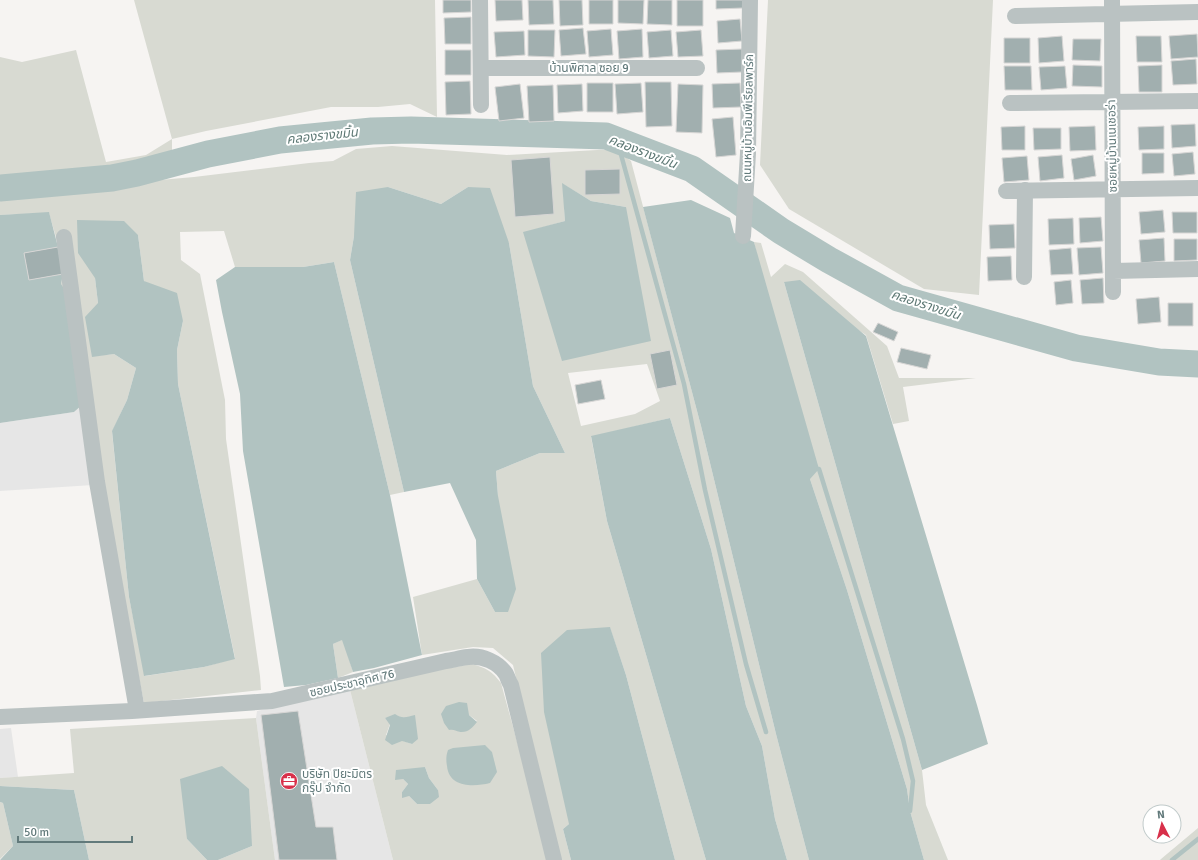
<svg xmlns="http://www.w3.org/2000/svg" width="1198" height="860" viewBox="0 0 1198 860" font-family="Signika,'Noto Sans Thai',sans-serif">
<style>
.built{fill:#e6e6e6}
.green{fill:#d8dad2;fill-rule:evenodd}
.water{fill:#b1c3c1}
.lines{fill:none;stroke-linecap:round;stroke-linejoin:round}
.stream{stroke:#b1c3c1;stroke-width:4.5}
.river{stroke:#b1c3c1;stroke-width:27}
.building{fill:#a1afaf;stroke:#d7d6d5}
.street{stroke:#bac2c2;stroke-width:16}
.labels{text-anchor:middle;stroke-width:4;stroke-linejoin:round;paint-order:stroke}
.street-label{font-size:12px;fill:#627a7b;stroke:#fff}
.poi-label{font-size:12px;fill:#627a7b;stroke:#fff;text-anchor:start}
.water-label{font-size:13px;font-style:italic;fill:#5d7874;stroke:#fff}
</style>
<rect width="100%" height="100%" fill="#f6f4f2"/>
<path class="built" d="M82,405L93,485L0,491V423L74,412Z
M350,690L393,860H275L256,718L257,711Z
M11,728L18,777L0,778V729Z"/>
<path class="green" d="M134,0H435L437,117L410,104L378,107H331L206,131L172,139V151L116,170L0,179V57L22,62L76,50L106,162L146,155L172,139Z
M768,0H993L979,295L924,289L789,209L760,165Z
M392,146L507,155L615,149L631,161L701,426L776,734L809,860H787L775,819L762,746L746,706L711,549L670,418L591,437L607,521L706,860H675L626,675L610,628L569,824L563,829L571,860H560L513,665L493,648L473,647L422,655L413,597L477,579L495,612L498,496L496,471L540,453H565L533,386L509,243L468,187L441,204L388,187L354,236L350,260L404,492L390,495L334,262L303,267H235L224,231L180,232L181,260L200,274L225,400L226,439L260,676L261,690L144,703L61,284C65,261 55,235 49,213L0,215V194L194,177L309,163L333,161L356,149ZM563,184L591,201L626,207L523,233L565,221ZM138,235L144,281L183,321L177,350L178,384L235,658L204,667L145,676L129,597L112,432L127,400L136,368L114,354L92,356L98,303L95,278ZM647,364L660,401L635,414L581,426L568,373Z
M754,242L761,243L771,277L785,264L803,272L887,346L899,378H976L903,387L909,421L893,424L866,335L784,282L922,770L926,805L948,860H924L910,811L907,789L847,590L810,479Z
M343,639L353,672L338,678L333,644Z
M472,664C486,668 492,671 501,683L536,811L548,860H393L350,690L392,678ZM469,715L477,721L460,732L455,729ZM399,717L405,718L412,744L386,735L390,724L385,718ZM425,767L429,778L438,790L430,804H417L409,796L402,792L408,784L403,779Z
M256,718L275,860H218L252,846L187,839L207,860H89L74,790L0,786V778L74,773L70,729Z
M0,802L3,803L13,846L0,859Z
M1198,828V860H1160L1161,859Z"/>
<path class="water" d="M562,183L591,201L626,207L651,341L562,361L523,232L565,221Z
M388,187L441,204L468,187L490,188L509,243L533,386L565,453H540L496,471L498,496L516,589L508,612H495L477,579L476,540L450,483L404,492L350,260L354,236L356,192Z
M691,200L730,218L734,233L754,242L819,469L810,479L847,590L907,789L910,811L924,860H809L776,734L701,426L643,207Z
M49,212L58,247L24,253L29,280L63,274L61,284L67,293L82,405L74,412L0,423V215Z
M77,220L124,221L138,235L144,281L177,293L183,321L177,350L178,384L235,659L204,667L144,676L129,597L112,431L127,400L136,368L114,354L92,357L85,317L98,303L95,278L78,253Z
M334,262L390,495L422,655L374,668L353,672L342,640L333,644L338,678L306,685L284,687L243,451L240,394L222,312L216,280L235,267H303Z
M800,280L866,336L977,705L988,744L922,770L784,282Z
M670,418L711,549L746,706L762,746L775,819L787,860H706L607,521L591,436Z
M610,627L626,675L675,860H571L563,829L569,824L544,712L541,653L567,630Z
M459,702L467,703L469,715L477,722C473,727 468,733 460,732C455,731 454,729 449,730L444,723L441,714L446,706Z
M395,714C402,719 407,717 415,715L418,739L412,744L402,741L392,745L385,740L390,725L385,718Z
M485,745L492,752L497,772L490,783C474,787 449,788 447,766C446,760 446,756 448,750L453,748Z
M222,766L249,789L252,846L218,860H207L187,839L180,779Z
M425,767L429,778L438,790L439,797L430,804H417L409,796L402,798V792L408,784L403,779L395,780L396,770Z
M0,786L74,790L89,860H0L13,846L3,803L0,802Z"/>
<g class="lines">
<path class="stream" d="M617,140L684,384L705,490L746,664L766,732
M819,469L903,739L913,781L910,811
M1172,860L1198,839"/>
<path class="river" d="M0,188L112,178L137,173L208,154L280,140L372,131L411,130L606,136L692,169L781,231L829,260L898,298L1076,348L1159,362L1198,364"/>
</g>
<path class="building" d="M443,0H471V12L443,13Z
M495,0H522L523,20L496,21Z
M528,0H553L554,24L529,25Z
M559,0H582L583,25L560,26Z
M589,0H613V24H589Z
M618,0H644L643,24L618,23Z
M648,0H672V25L647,24Z
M677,0H703V26H677Z
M716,0H743V8L716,9Z
M471,17V44H445L444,18Z
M740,19L742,41L718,43L717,21Z
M583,28L586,54L561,56L559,30Z
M611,29L613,55L589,57L587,31Z
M642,29L643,57L619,59L617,31Z
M528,30H555L554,57L528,56Z
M671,30L673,56L649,58L647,32Z
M701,30L703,56L678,57L676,32Z
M524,31L525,55L496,57L494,32Z
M1197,34L1198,57L1171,59L1169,36Z
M1062,36L1064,61L1039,63L1038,38Z
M1136,36H1161L1162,62H1137Z
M1004,38H1030V63H1004Z
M1073,39H1101L1100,61L1072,60Z
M742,49V72L717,73L716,50Z
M445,50H471V75H445Z
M1196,59L1197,84L1173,85L1171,61Z
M1073,65L1102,66V87L1072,86Z
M1162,65V92H1139L1138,66Z
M1004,66H1031L1032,90H1005Z
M1065,66L1067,88L1041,90L1039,67Z
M470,81L471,114L446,115L445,82Z
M645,82H671L672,126L646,127Z
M587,83H613V112H587Z
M641,83L643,112L617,114L615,84Z
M740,83L741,107L713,108L712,84Z
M520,84L524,118L499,121L495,87Z
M582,84L583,111L558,113L557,85Z
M678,84L703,85L702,133L676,132Z
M553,85L554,121L529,122L527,86Z
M733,117L736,155L716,157L712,119Z
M1195,124L1196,146L1172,148L1171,125Z
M1025,126V150H1002L1001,127Z
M1095,126L1096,150L1070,151L1069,127Z
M1164,126V149L1139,150L1138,127Z
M1033,128H1061V149L1034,150Z
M1193,152L1195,174L1174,176L1172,154Z
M1142,153H1164V173L1142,174Z
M1062,155L1064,178L1040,181L1038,157Z
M1093,155L1096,176L1074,180L1071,159Z
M1027,156L1029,180L1004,182L1002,158Z
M550,157L554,214L515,217L511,160Z
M620,169V194L585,195V170Z
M1163,210L1165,232L1141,234L1139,212Z
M1172,212H1197V233H1173Z
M1101,217L1103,241L1080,243L1079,218Z
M1073,218L1074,244L1049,245L1048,219Z
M1014,224L1015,248L990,249L989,225Z
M1164,238L1165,261L1141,263L1139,240Z
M1174,239H1197V260L1174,261Z
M58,247L63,274L29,280L24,253Z
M1101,247L1103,273L1079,275L1077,248Z
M1071,248L1073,274L1051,275L1049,250Z
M1011,256L1012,280L988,281L987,257Z
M1103,278L1104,303L1082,304L1080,280Z
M1071,280L1073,303L1056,305L1054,282Z
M1159,297L1161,322L1138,324L1136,299Z
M1168,303H1193V326H1168Z
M878,323L898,332L894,341L873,332Z
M901,348L931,355L927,369L897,362Z
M670,350L677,385L657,389L650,354Z
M601,380L605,399L578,404L575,385Z
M298,711L316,827H333L337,860H279L261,715Z"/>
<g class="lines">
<path class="street" d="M480,0L481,105
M1112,0L1113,292
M1015,16L1198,12
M481,68H697
M1010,103L1198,101
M1006,191L1198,188
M743,236L748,153L750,0
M64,237L97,482L137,710
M1113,271L1198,269
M1024,277L1025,190
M0,717L132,711L272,701L446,661C453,660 460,658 468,657C482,655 498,662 506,674C508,678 509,682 511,685L554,860"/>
</g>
<defs>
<symbol id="office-disc" viewBox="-11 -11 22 22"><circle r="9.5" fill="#d8304a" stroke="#fff"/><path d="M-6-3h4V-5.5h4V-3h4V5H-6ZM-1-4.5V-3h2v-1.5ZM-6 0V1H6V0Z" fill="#fff"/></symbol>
</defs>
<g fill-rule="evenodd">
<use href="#office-disc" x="279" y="771" width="20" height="20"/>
</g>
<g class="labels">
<g class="street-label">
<text x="589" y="72">บ้านพิศาล ซอย 9</text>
<text transform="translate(748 118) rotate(-89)" y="4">ถนนหมู่บ้านอิมพีเรียลพาร์ค</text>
<text transform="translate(1112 146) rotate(-91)" y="4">ซอยหมู่บ้านเนเชอร่า</text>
<text transform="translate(352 683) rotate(-13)" y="4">ซอยประชาอุทิศ 76</text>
</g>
<g class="poi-label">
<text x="302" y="778">บริษัท ปิยะมิตร<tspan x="302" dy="14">กรุ๊ป จำกัด</tspan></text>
</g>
<g class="water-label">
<text transform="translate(322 135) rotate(-6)" y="5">คลองรางขมิ้น</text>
<text transform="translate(643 151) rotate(21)" y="5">คลองรางขมิ้น</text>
<text transform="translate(926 304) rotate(18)" y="5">คลองรางขมิ้น</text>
</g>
</g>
<g transform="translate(1162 824) rotate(354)"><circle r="19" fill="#ffffff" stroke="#c0caca"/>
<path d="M0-3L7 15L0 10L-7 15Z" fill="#d8304a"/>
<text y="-6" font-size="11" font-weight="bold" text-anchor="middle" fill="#627a7b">N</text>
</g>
<path d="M18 836v6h114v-6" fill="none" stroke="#627a7b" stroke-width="2"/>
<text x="24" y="836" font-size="12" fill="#627a7b" stroke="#ffffff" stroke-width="3" paint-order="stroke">50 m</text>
</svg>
